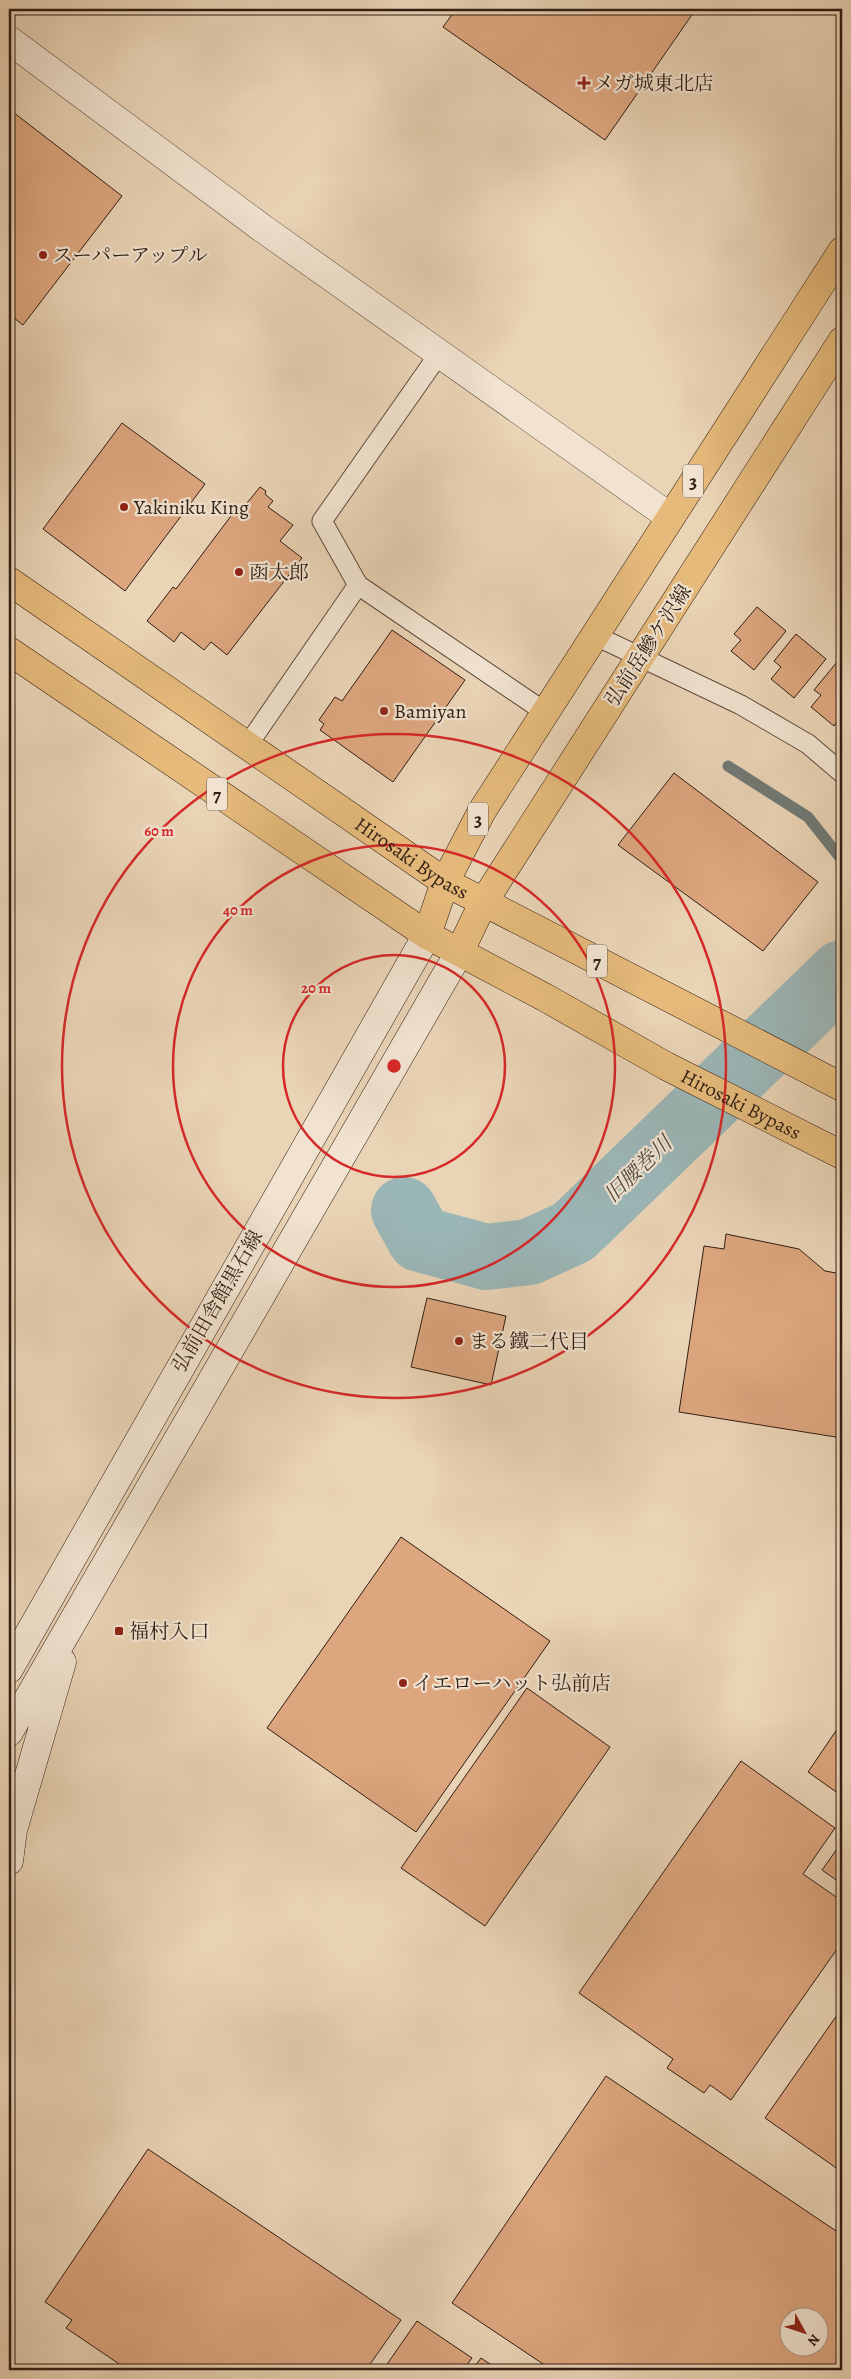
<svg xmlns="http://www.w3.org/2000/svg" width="851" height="2379" viewBox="0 0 851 2379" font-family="Alegreya,'Noto Serif JP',serif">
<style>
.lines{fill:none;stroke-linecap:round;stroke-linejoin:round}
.stream{stroke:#707975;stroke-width:11}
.river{stroke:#9bb6b7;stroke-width:66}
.building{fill:#dda67f;stroke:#301d13;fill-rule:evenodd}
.service-casing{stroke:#5e4b3c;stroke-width:21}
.minor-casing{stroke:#5e4b3c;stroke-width:29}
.secondary-casing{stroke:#301d13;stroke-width:29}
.primary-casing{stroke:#301d13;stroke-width:29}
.trunk-casing{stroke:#301d13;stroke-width:29}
.service{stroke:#f1e3d0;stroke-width:19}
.minor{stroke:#f1e3d0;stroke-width:28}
.secondary{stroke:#f1e3d0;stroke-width:28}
.primary{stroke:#e5ba7b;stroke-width:28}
.trunk{stroke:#e5ba7b;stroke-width:28}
.ring{fill:none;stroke:#d62828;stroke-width:2.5}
.poi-dot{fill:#8f2418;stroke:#f1e3d0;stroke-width:2}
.labels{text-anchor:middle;stroke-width:4.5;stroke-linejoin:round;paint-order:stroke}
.shield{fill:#f1e3d0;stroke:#6a584c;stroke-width:1}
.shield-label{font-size:19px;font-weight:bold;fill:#301d13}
.poi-label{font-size:20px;fill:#301d13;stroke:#f1e3d0;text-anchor:start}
.street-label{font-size:20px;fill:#301d13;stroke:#f1e3d0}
.water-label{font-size:21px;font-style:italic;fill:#504b44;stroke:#f1e3d0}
.centre{fill:#d62828;stroke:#f1e3d0;stroke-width:2.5}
.ring-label{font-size:15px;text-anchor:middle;font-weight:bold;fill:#d62828;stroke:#f1e3d0;stroke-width:4.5;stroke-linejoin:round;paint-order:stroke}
</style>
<rect width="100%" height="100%" fill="#ead4b6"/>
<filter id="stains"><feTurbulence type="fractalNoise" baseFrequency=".004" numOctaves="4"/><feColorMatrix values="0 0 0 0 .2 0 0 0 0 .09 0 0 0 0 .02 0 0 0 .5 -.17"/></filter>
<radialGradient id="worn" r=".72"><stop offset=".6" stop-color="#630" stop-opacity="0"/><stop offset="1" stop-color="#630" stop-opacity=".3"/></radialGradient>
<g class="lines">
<path class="stream" d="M728,766L808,817L842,860"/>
<path class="river" d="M404,1210L420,1239L486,1257L529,1252L573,1232L842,973"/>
</g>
<path class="building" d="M456,9H696L605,140L443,27Z
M9,109L122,196L23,325L9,314Z
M122,423L205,484L125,591L43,529Z
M260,487L266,491L265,494L273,501L268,507L293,525L280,541L302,558L227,655L211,642L204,650L181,632L174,642L147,621L173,587L176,589L234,512L238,514Z
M757,607L786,631L754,670L731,651L741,640L734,634Z
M392,630L465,680L393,782L320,730L324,724L319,720L335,697L342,701Z
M796,634L826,659L794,698L771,679L781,667L774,661Z
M837,662L842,667V716L834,726L811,707L821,695L814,690Z
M674,773L818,882L763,951L618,845Z
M726,1234L799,1249L825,1271L842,1274V1438L679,1412L704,1246L724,1249Z
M427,1298L506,1316L491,1385L411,1367Z
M401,1537L550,1641L416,1832L267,1728Z
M527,1688L610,1747L485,1926L401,1868Z
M842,1722V1796L808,1772Z
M741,1761L835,1828L803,1874L842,1901V1942L731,2100L710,2085L704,2093L667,2068L673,2059L579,1993Z
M842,1842V1884L822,1870Z
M842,2008V2172L765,2118Z
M606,2076L842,2235V2370H552L452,2303ZM788,2316H818V2346H788Z
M148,2149L401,2320L366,2370H128L66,2328L72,2320L45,2302Z
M417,2321L472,2358L463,2370H383Z
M481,2358L499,2370H472Z"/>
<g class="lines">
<defs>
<path id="service" d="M358,585L545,712
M594,635L741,705L808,744L842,773
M247,746L358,585L322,521L439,354"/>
<path id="minor" d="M9,40L262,228L670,517"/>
<path id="secondary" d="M9,1669L427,935
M9,1732L460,951
M9,1861L13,1830L62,1662"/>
<path id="primary" d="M427,935L445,882L482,811L842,251
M460,951L483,903L842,341"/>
<g id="trunk">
<path id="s1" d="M9,581L445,882L842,1087"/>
<path id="s2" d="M9,651L427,935L546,998L666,1066L842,1155"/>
</g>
</defs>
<use href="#service" class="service-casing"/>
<use href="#minor" class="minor-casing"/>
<use href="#secondary" class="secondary-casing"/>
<use href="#primary" class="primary-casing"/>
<use href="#trunk" class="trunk-casing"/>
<use href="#service" class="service"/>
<use href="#minor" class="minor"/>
<use href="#secondary" class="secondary"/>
<use href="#primary" class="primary"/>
<use href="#trunk" class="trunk"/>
</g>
<g class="ring">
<circle cx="394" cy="1066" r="111"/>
<circle cx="394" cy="1066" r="221"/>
<circle cx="394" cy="1066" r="332"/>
</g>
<g class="poi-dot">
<path d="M581.5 75.5h5v5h5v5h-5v5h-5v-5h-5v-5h5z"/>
<circle cx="43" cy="255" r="5"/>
<circle cx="124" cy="507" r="5"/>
<circle cx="239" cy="572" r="5"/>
<circle cx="384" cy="711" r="5"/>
<circle cx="459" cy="1341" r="5"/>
<rect x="114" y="1626" width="10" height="10" rx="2.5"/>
<circle cx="403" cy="1683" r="5"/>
</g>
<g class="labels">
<g class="shield">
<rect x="683" y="464.5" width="20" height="33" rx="4"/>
<rect x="207" y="777.5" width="20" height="33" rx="4"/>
<rect x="468" y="802.5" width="20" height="33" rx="4"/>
<rect x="587" y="944.5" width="20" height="33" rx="4"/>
</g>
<g class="shield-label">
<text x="693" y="488">3</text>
<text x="217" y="801">7</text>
<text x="478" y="826">3</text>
<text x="597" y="968">7</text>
</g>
<g class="poi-label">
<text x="594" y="90">メガ城東北店</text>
<text x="53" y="262">スーパーアップル</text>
<text x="134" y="514">Yakiniku King</text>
<text x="249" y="579">函太郎</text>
<text x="394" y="718">Bamiyan</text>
<text x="469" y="1348">まる鐵二代目</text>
<text x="129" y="1638">福村入口</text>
<text x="413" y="1690">イエローハット弘前店</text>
</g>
<g class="street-label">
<text transform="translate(648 645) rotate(-57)" y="7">弘前岳鰺ケ沢線</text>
<text dy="7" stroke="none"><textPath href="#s1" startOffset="489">Hirosaki Bypass</textPath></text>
<text dy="7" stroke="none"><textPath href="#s2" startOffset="862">Hirosaki Bypass</textPath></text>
<text transform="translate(217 1301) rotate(-60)" y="7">弘前田舎館黒石線</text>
</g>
<g class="water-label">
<text transform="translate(638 1169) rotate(-44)" y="7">旧腰巻川</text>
</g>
</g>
<circle cx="394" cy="1066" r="8" class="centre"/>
<g class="ring-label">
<text x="159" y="836">60 m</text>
<text x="238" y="915">40 m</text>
<text x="316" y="993">20 m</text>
</g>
<rect width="851" height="2379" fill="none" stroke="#ead4b6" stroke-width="30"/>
<rect x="10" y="10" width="831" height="2359" fill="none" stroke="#301d13" stroke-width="2.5"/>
<rect x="15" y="15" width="821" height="2349" fill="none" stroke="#301d13"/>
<g transform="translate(804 2332) rotate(130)"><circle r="24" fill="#f1e3d0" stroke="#a49484"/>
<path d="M0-4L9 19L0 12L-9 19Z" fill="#8f2418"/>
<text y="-8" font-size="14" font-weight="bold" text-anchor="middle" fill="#301d13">N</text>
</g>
<rect width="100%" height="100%" filter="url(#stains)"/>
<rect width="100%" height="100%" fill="url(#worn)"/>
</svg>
